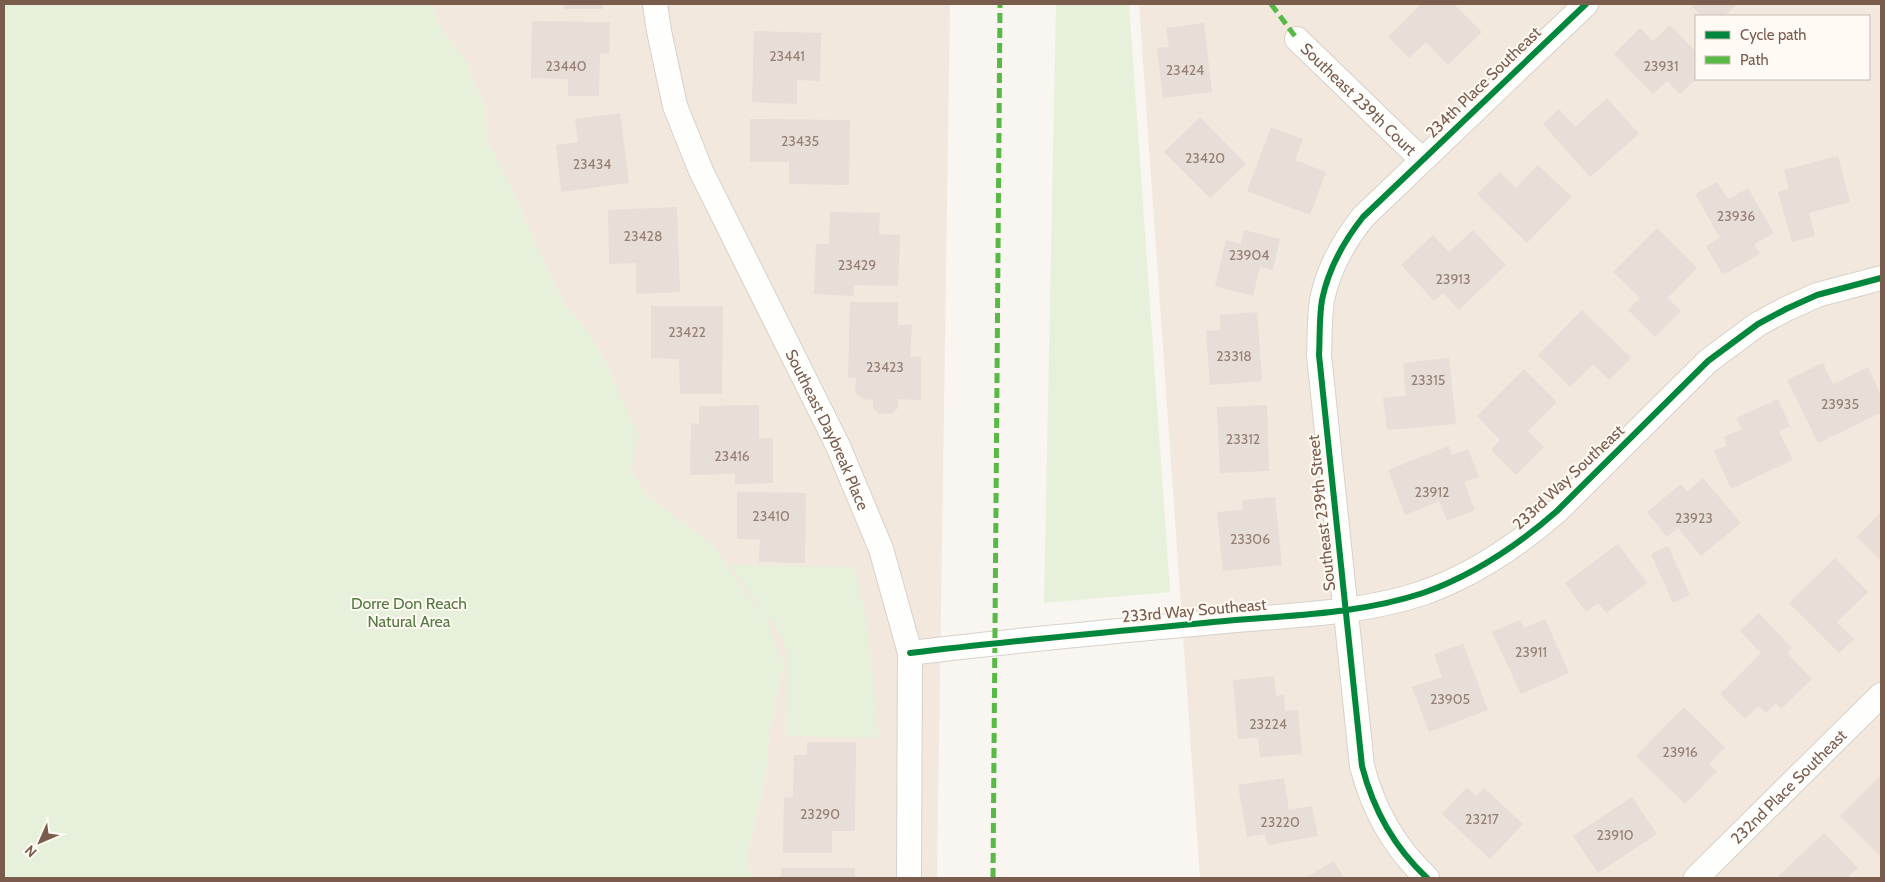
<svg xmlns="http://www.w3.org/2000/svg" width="1885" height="882" viewBox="0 0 1885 882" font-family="Cabin,sans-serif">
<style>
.residential{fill:#f2e8de;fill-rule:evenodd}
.green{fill:#e7f0db}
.building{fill:#e6ded7}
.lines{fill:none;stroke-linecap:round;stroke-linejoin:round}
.street-casing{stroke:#d7d1cb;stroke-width:26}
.street{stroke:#fefefd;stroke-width:24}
.quiet{stroke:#58b947;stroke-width:5;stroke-dasharray:10 5;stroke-linecap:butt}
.cycleway-casing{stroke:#fffaf3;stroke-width:9}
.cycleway{stroke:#00873e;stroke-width:6}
.labels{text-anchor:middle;stroke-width:4;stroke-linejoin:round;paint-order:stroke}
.number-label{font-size:14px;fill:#977e72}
.street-label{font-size:16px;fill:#7a5c4d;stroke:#fffaf3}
.park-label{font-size:16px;fill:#537a41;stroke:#fffaf3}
</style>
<rect width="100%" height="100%" fill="#f9f5f0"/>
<path class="residential" d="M433,4H950L937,878H752L747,857L766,776L769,734L784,664L733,576L714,546L647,496L631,469L638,436L607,365L588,332L564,303L547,268L504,171L488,142L485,108L466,61L440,27Z
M1139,4H1881V878H1200ZM1696,16H1869V79H1696Z"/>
<path class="green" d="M4,4H433L440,27L466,61L485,108L488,142L504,171L547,268L564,303L588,332L607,365L639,436L631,469L647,496L714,546L733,576L765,615L784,665L769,734L766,776L747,857L752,878H4Z
M1056,4H1129L1170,592L1044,603Z
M730,565L855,567L868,628L879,738L785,736L787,656L781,636Z"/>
<path class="building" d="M565,4H603V9H564Z
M1421,4H1454L1482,32L1448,65L1426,42L1409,58L1388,37Z
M1690,4H1738L1724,16H1701Z
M532,21L610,22L609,54L600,53L599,96H568V79L531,78Z
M1204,23L1212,92L1163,98L1157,48L1169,47L1166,28Z
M1670,25L1696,52V79L1680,94L1667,81L1653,94L1614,54L1640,28L1653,41Z
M754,31L821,33L820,81L797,80V104L752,102Z
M1607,98L1639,134L1590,177L1543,124L1559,109L1575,127Z
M620,113L629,183L561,192L556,145L578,142L575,119Z
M1200,117L1246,164L1210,198L1164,152Z
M750,119L850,120L849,185L789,184V162H750Z
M1271,127L1303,139L1295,160L1326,172L1310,215L1247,191Z
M1838,156L1850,202L1809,213L1815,236L1792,242L1778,192L1789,189L1784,170Z
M1538,165L1572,197L1527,243L1477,194L1500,172L1516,188Z
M1717,182L1728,199L1748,188L1774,233L1754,244L1760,254L1723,275L1706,246L1720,238L1695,194Z
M677,207L680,292L636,294V263L609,264L608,210Z
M830,212L880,213L879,234L900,235L898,286L854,285V296L814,294L816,244H829Z
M1657,228L1697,268L1668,298L1681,311L1655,337L1628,310L1640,298L1613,272Z
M1244,230L1280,239L1273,270L1260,267L1253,296L1215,286L1226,240L1241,244Z
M1473,230L1506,265L1459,310L1443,293L1434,301L1401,265L1433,235L1449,252Z
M850,302H898V325H912L910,357H921V400L898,399V408L891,414H879L873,408V400L863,399L855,393L856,378H848Z
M651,306H723L722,394H680L679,359L651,358Z
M1582,310L1631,358L1609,380L1593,364L1570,387L1538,355Z
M1257,312L1262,381L1210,385L1206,331L1221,330L1220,315Z
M1449,358L1456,424L1387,430L1383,398L1406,396L1403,363Z
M1823,363L1833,384L1868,367L1881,395V413L1818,443L1787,380Z
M1524,369L1557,402L1528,431L1544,447L1516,475L1491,450L1500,440L1477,416Z
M1778,399L1790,426L1779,431L1793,460L1731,489L1714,451L1727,445L1724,437L1742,429L1736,418Z
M759,405V438H773V483L735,484V474L690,475L691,423L699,424V406Z
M1267,405L1269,471L1220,473L1217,407Z
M1449,446L1452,455L1468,449L1479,477L1464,482L1475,510L1447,521L1439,501L1405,515L1388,470Z
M1703,478L1741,523L1701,556L1678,528L1667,537L1647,512L1681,484L1687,492Z
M737,492L806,493L805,563L759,562L760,539H737Z
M1275,497L1282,565L1223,571L1217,512L1243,510L1242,500Z
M1881,512V561L1857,537Z
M1618,544L1647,583L1606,613L1598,603L1586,612L1565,583Z
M1668,546L1690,595L1673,603L1651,554Z
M1835,558L1868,592L1837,622L1854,639L1839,653L1789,603Z
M1759,613L1792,648L1787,653L1812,679L1781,709L1776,703L1766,713L1758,706L1745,719L1720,694L1761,653L1740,631Z
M1545,619L1569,673L1521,694L1492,632L1520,620L1524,628Z
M1463,644L1488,710L1429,732L1412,687L1442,677L1434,654Z
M1274,676L1276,696L1284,695L1285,711L1298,710L1302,754L1260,757L1258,738L1238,739L1233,680Z
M1684,707L1725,747L1709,764L1717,771L1685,804L1636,756Z
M807,742H856L855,831H832V853H783L784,798L793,797L794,755H807Z
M1881,775V857L1840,816Z
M1284,778L1289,810L1312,806L1318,836L1268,845L1265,834L1247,837L1238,785Z
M1467,787L1476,796L1484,788L1523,824L1490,859L1442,814Z
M1632,797L1657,834L1598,873L1573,836Z
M1824,833L1858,868L1847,878H1776Z
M1334,861L1344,878H1305Z
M781,868H855V878H781Z"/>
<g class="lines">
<defs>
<g id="street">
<path id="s1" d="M655,4L659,31L675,106L701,171L838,446L881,549L910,653L909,878"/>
<path id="s2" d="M1297,39L1422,160"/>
<path d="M910,653C1015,640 1120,631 1225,621C1291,615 1360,614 1423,593C1474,575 1517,546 1557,511L1708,361L1758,324L1786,309L1817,295L1881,278"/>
<path d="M1427,878C1395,848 1373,809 1362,766L1319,355C1320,337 1319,318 1322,300C1328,270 1344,241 1363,217L1586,4"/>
<path id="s3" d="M1696,878L1881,695"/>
</g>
</defs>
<use href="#street" class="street-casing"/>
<use href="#street" class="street"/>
<path class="quiet" d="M1271,4L1297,39
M993,878L1000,4"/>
<defs>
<path id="cycleway" d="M910,653C1015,640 1120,631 1225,621C1291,615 1360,614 1423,593C1474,575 1517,546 1557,511L1708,361L1758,324L1786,309L1817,295L1881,278
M1427,878C1395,848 1373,809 1362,766L1319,355C1320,337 1319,318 1322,300C1328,270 1344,241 1363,217L1586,4"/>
</defs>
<use href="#cycleway" class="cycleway-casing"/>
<use href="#cycleway" class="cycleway"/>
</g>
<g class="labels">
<g class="number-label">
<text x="787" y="61">23441</text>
<text x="566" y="71">23440</text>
<text x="1661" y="71">23931</text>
<text x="1185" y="75">23424</text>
<text x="800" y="146">23435</text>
<text x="1205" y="163">23420</text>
<text x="592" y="169">23434</text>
<text x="1736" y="221">23936</text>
<text x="643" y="241">23428</text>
<text x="1249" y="260">23904</text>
<text x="857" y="270">23429</text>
<text x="1453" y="284">23913</text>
<text x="687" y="337">23422</text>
<text x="1234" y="361">23318</text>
<text x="885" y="372">23423</text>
<text x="1428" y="385">23315</text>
<text x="1840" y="409">23935</text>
<text x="1243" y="444">23312</text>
<text x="732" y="461">23416</text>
<text x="1432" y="497">23912</text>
<text x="771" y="521">23410</text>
<text x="1694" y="523">23923</text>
<text x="1250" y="544">23306</text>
<text x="1531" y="657">23911</text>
<text x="1450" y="704">23905</text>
<text x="1268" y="729">23224</text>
<text x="1680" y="757">23916</text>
<text x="820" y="819">23290</text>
<text x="1482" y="824">23217</text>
<text x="1280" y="827">23220</text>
<text x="1615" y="840">23910</text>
</g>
<g class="street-label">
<text transform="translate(1483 82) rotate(-44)" y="6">234th Place Southeast</text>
<text dy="6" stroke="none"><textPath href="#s2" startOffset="86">Southeast 239th Court</textPath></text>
<text dy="6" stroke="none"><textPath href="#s1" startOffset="462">Southeast Daybreak Place</textPath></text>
<text transform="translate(1568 477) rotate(-43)" y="6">233rd Way Southeast</text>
<text transform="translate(1321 513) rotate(-96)" y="6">Southeast 239th Street</text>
<text transform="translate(1194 610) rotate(-5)" y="6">233rd Way Southeast</text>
<text dy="6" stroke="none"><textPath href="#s3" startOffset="130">232nd Place Southeast</textPath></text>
</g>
<g class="park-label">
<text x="409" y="609">Dorre Don Reach<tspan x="409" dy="18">Natural Area</tspan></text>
</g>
</g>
<rect width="1885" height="882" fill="none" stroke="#7a5c4d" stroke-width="10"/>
<rect x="1695" y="15" width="175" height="65" fill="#fffaf3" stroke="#cabbb1"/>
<rect x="1705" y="31" width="25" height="8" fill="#00873e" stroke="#cabbb1"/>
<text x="1740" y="40" font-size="15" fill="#7a5c4d">Cycle path</text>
<rect x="1705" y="56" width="25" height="8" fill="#58b947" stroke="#cabbb1"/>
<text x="1740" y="65" font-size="15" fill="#7a5c4d">Path</text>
<g transform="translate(40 842) rotate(225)" stroke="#fffaf3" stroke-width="4" paint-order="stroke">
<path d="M0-4L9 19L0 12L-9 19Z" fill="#7a5c4d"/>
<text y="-8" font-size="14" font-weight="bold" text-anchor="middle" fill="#7a5c4d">N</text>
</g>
</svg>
